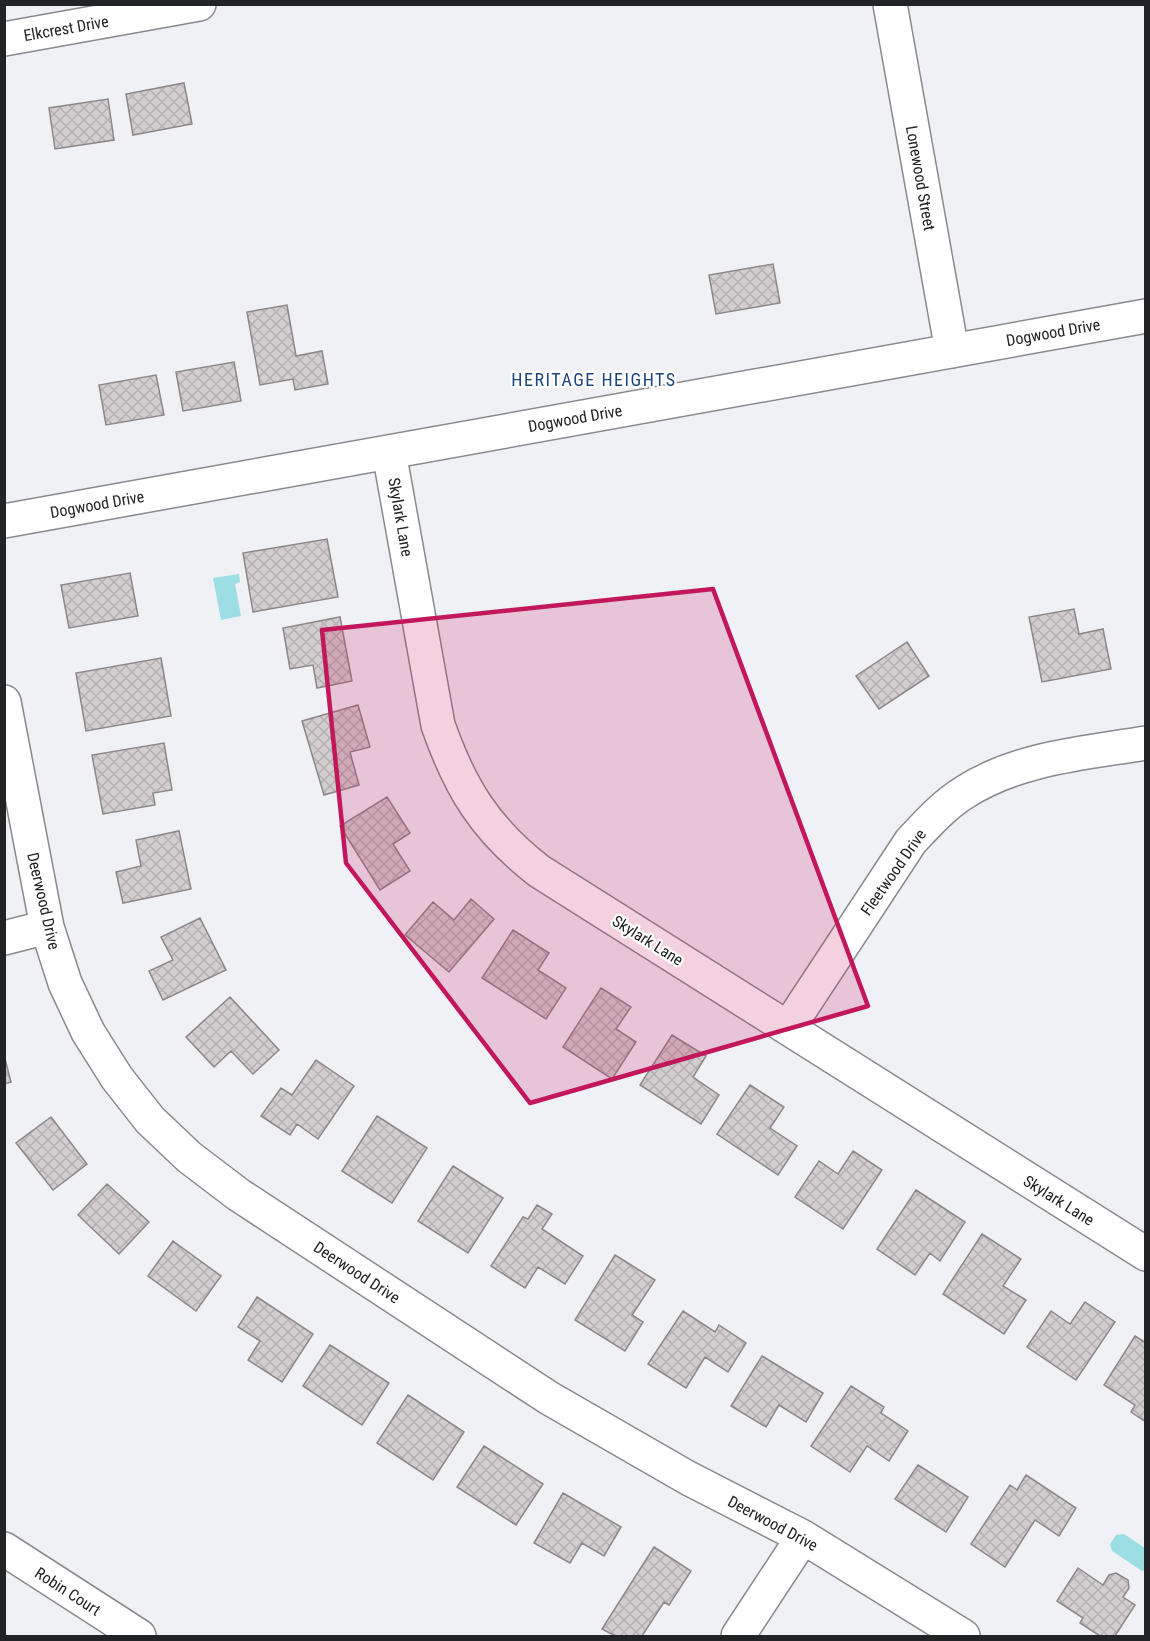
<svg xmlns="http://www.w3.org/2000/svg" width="1150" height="1641" viewBox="0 0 1150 1641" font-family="'Roboto Condensed',sans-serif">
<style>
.water{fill:#9cdee3}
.building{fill:url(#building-cross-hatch);stroke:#8c8788;stroke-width:1.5}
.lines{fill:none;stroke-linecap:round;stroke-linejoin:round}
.minor-casing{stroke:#898a8d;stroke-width:36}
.minor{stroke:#fff;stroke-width:33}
.marked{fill:#c2185b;fill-opacity:0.2;stroke:#c2185b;stroke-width:4.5;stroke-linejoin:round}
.labels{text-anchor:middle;stroke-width:4.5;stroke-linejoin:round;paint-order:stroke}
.street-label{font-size:16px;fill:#222324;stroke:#fff}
.neighbourhood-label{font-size:18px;letter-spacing:1.5px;fill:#1d467b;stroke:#fff}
</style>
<defs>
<pattern id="building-cross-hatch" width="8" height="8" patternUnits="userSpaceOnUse" patternTransform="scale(1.5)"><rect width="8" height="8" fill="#d2cdce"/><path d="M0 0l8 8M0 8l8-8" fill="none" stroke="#b4b0b1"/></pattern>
</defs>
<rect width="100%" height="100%" fill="#f0f1f5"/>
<path class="water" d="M239,574L240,582L235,584L241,616L221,620L213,578Z
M1124,1534L1145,1548V1570L1142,1571L1112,1551L1110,1544L1116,1535Z"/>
<path class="building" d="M184,83L192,124L133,135L126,94Z
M108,99L114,140L55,149L49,108Z
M773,264L780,303L716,314L709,275Z
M287,305L296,356L322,351L328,384L295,390L293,379L260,385L247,312Z
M234,362L241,401L183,411L176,372Z
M156,375L164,415L106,425L99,385Z
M327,539L338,597L253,612L243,553Z
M130,573L138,616L69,628L61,585Z
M1074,609L1079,634L1103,629L1111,669L1042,682L1029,617Z
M340,617L352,681L317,688L313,665L290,669L283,628Z
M907,642L929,676L879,709L856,676Z
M161,658L171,716L86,731L76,673Z
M358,705L370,747L350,752L359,785L324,795L302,721Z
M164,743L172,790L153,793L155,805L103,814L92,755Z
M387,797L410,833L393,844L410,871L380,890L340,826Z
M179,831L191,889L123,903L116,872L141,866L136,840Z
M471,899L494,919L449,972L405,935L433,902L454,920Z
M200,918L226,970L163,1000L149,971L173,960L161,937Z
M513,930L549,953L538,970L566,988L546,1019L482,978Z
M601,988L631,1007L616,1029L636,1042L612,1079L563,1047Z
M230,997L279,1050L253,1074L231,1051L214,1067L186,1037Z
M672,1035L706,1056L693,1077L719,1095L701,1124L640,1085Z
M4,1055L11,1082L4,1084Z
M316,1060L354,1086L318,1139L297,1124L290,1135L261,1116L281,1088L292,1095Z
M750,1085L784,1107L770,1128L797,1146L778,1175L717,1134Z
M377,1116L427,1148L392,1203L342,1171Z
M51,1117L87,1164L53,1190L16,1143Z
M853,1151L882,1170L843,1229L795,1197L819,1161L838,1174Z
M453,1166L503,1198L468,1253L418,1221Z
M107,1184L149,1222L119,1254L78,1215Z
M916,1190L965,1222L940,1261L930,1253L915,1275L877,1249Z
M537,1205L552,1214L542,1229L583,1256L565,1284L538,1267L525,1288L491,1266L523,1217L528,1219Z
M982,1234L1021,1259L1003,1286L1026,1300L1004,1334L943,1294Z
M173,1241L221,1276L196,1311L148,1276Z
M615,1255L655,1280L632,1315L643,1322L625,1351L575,1320Z
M257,1297L313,1334L282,1382L248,1360L260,1341L238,1327Z
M1085,1302L1115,1322L1076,1380L1027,1347L1051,1311L1070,1324Z
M683,1311L715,1332L719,1325L746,1343L728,1372L705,1357L686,1388L648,1364Z
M1135,1336L1146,1343V1422L1131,1412L1135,1405L1104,1385Z
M330,1345L389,1383L362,1425L303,1386Z
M762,1356L823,1393L806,1422L779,1405L766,1427L731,1406Z
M851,1386L884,1407L881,1413L908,1431L889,1461L867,1446L850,1472L811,1446Z
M408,1395L464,1432L433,1480L377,1443Z
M484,1446L543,1484L516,1525L457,1487Z
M918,1465L968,1497L946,1532L895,1499Z
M1026,1475L1076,1508L1059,1536L1035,1520L1005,1567L971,1544L1010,1485L1017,1490Z
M563,1493L621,1527L604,1556L582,1543L570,1563L534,1543Z
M654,1547L691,1571L669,1605L664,1602L642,1636H615L602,1629Z
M1078,1568L1103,1585L1109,1575L1116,1573L1128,1580L1129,1588L1123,1597L1135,1605L1115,1636H1100L1080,1623L1083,1618L1057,1601Z"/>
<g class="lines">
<defs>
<path id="minor" d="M890,4L952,351
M4,39L199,4
M389,452L438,725C460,788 485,829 539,871L1146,1254
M4,521L1146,316
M4,702L47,927L65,983L88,1032L117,1078L150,1120L189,1157L239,1195L549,1398L688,1478L803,1537L963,1636
M4,938L47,927
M788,1028L911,841C928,823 944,805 965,792C1018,758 1085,753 1146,743
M4,1549L139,1636
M738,1636L803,1537"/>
</defs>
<use href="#minor" class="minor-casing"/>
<use href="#minor" class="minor"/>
</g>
<path class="marked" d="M713,589L868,1006L530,1103L346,863L322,630Z"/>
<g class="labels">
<g class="street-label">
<text transform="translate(66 28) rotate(-10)" y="6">Elkcrest Drive</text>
<text transform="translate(921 178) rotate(80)" y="6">Lonewood Street</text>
<text transform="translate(1053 332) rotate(-10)" y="6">Dogwood Drive</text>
<text transform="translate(575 418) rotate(-10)" y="6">Dogwood Drive</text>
<text transform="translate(97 504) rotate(-10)" y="6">Dogwood Drive</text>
<text transform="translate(401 517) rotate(80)" y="6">Skylark Lane</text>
<text transform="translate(893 872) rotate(-55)" y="6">Fleetwood Drive</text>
<text transform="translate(44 901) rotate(77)" y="6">Deerwood Drive</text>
<text transform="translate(648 940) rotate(32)" y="6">Skylark Lane</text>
<text transform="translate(1059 1200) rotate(32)" y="6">Skylark Lane</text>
<text transform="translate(357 1272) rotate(33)" y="6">Deerwood Drive</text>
<text transform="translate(773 1523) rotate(28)" y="6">Deerwood Drive</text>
<text transform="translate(68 1591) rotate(33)" y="6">Robin Court</text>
</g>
<g class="neighbourhood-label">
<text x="594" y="386">HERITAGE HEIGHTS</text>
</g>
</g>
<rect width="1150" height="1641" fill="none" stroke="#222324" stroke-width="12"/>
</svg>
